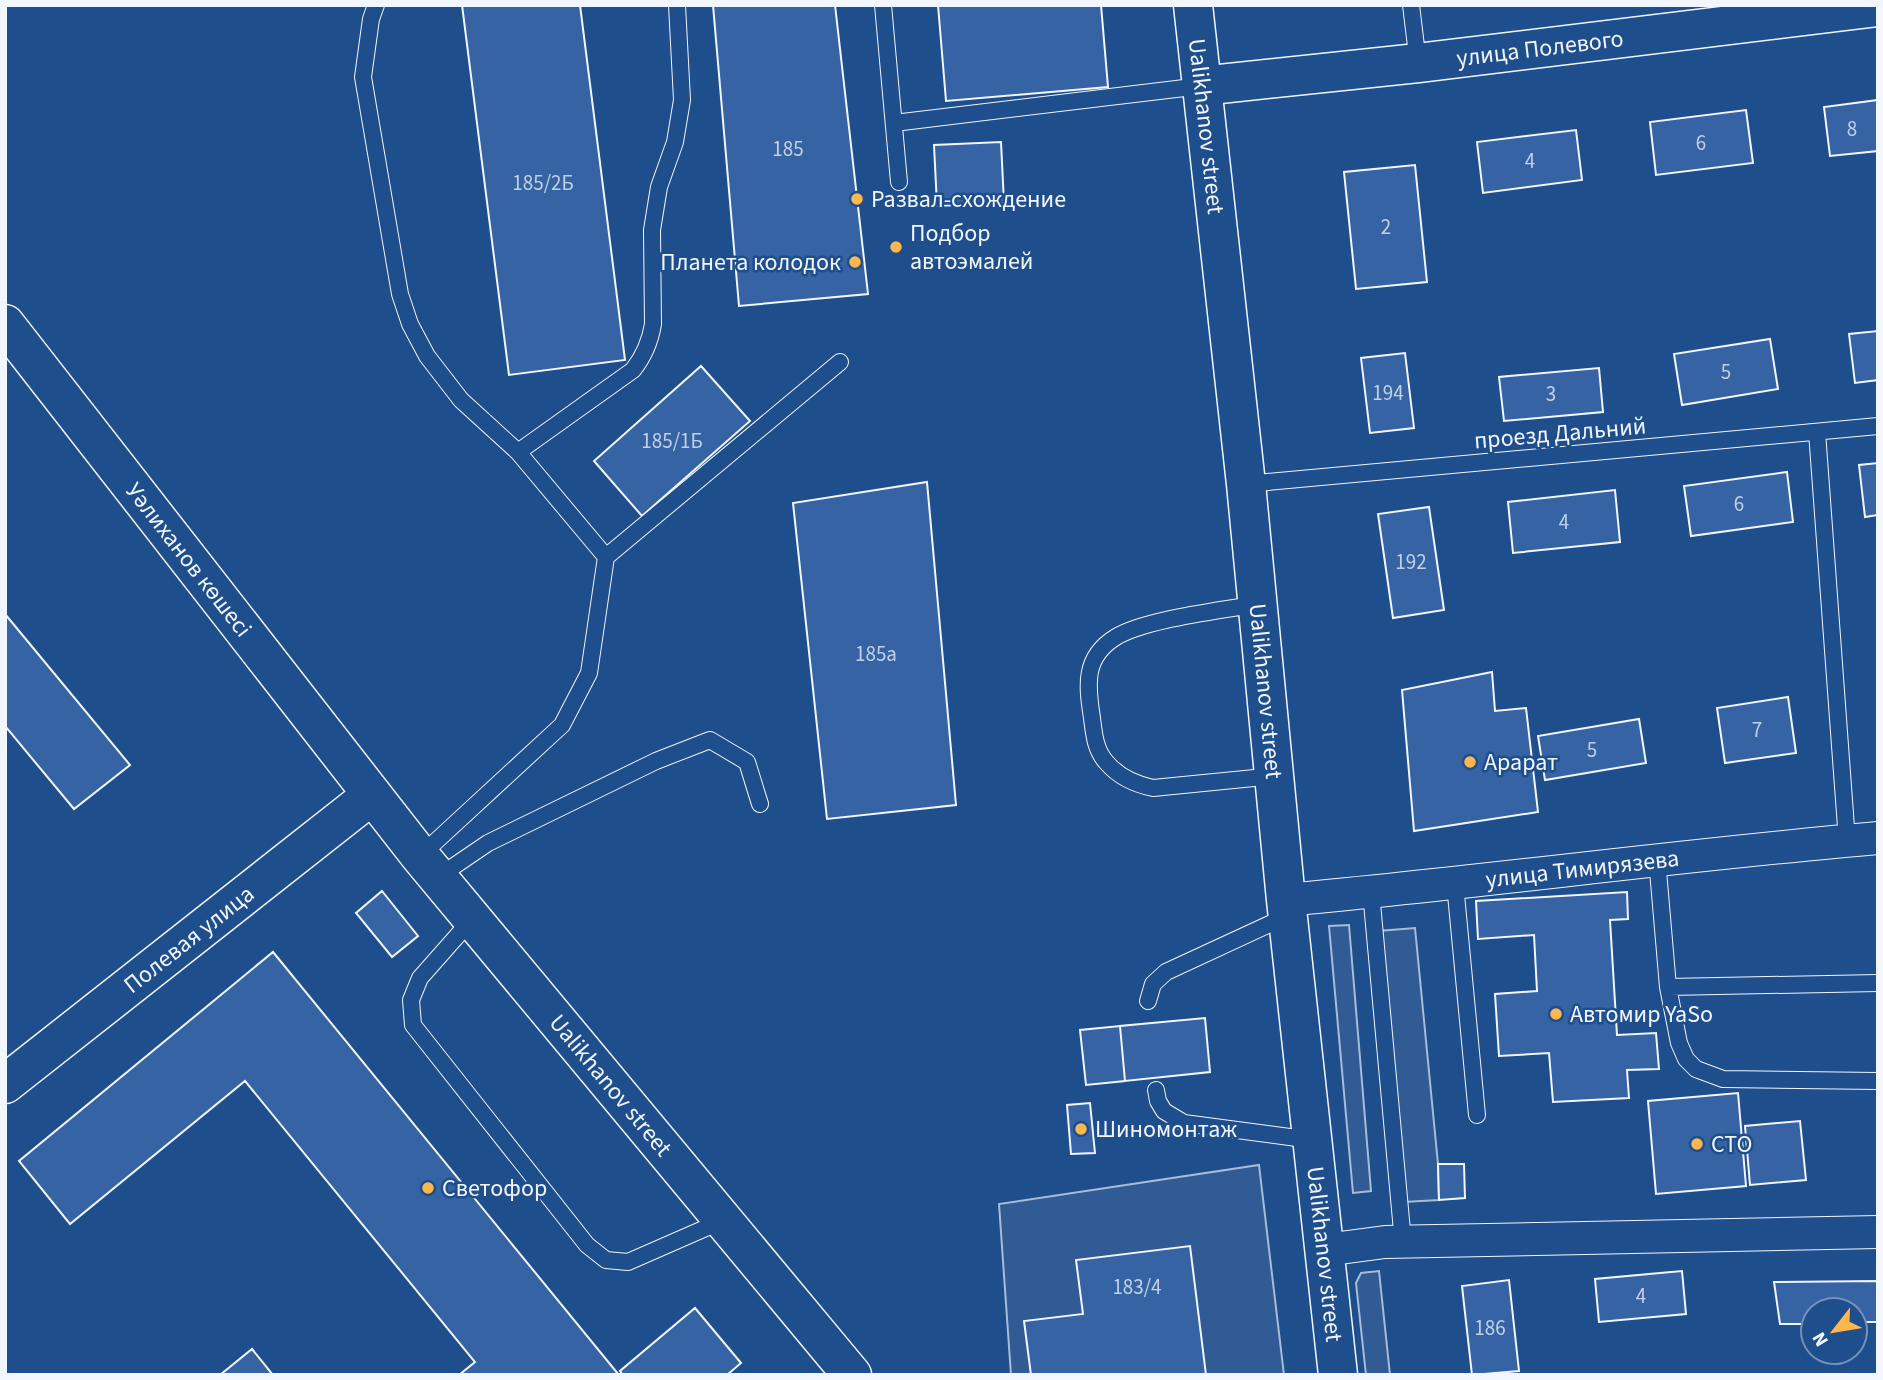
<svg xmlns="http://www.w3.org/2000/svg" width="1883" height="1380" viewBox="0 0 1883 1380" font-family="'Source Sans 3',sans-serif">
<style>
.built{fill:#305b95;stroke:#a8bbd7;stroke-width:2}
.building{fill:#3563a3;stroke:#f2f6ff;stroke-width:2}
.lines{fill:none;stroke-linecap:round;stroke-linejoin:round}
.lane-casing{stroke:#f2f6ff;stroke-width:18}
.street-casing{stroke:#f2f6ff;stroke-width:34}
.secondary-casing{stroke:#f2f6ff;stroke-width:41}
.highway-casing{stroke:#f2f6ff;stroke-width:41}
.lane{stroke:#1f4e8c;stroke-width:16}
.street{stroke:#1f4e8c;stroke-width:32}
.secondary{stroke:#1f4e8c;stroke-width:38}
.highway{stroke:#1f4e8c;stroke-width:38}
.poi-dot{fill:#ffb74d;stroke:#1f4e8c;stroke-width:2.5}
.labels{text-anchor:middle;stroke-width:5;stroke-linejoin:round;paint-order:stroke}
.number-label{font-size:21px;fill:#c3d1e8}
.street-label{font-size:24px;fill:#f2f6ff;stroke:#1f4e8c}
.poi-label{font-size:24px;fill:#f2f6ff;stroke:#1f4e8c;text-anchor:start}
</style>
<rect width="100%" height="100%" fill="#1f4e8c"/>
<path class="built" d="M1349,925L1371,1191L1353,1193L1329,926Z
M1415,928L1438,1164L1439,1200L1404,1202L1378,931Z
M1259,1165L1284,1375H1011L999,1204Z
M1379,1271L1390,1375H1366L1356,1283L1361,1273Z"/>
<path class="building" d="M462,5H580L625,360L509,375Z
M713,5H835L868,294L739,306Z
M938,5H1101L1108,87L946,101Z
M1878,100V151L1830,156L1824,107Z
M1746,110L1753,163L1656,175L1650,122Z
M1576,130L1582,180L1483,193L1477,142Z
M1001,142L1004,203L937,206L934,145Z
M1415,165L1427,282L1356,289L1344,172Z
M1878,331V380L1855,383L1849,334Z
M1770,339L1778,389L1682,405L1674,354Z
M1405,353L1414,428L1370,433L1361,358Z
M701,366L750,421L642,516L594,461Z
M1599,368L1603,412L1504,421L1499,377Z
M1878,463V515L1865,517L1859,465Z
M1787,472L1793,522L1691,536L1684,486Z
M927,482L956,805L827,819L793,503Z
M1615,490L1620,542L1513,553L1508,502Z
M1429,507L1444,610L1393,618L1378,514Z
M5,614L130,765L74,809L5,726Z
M1492,672L1495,711L1526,708L1538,812L1414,831L1402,690Z
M1788,697L1796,753L1725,763L1717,708Z
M1639,719L1646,763L1545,780L1538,736Z
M382,891L418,936L392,957L356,913Z
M1627,892L1628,919L1610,920L1617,1035L1656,1033L1659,1069L1627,1070L1629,1098L1553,1102L1549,1053L1499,1056L1495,994L1537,991L1534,935L1478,939L1476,901Z
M273,952L619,1375H459L475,1362L245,1081L70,1224L19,1161Z
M1205,1018L1210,1072L1125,1081L1120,1026Z
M1120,1026L1125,1081L1086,1085L1080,1030Z
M1738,1093L1746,1186L1656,1194L1648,1101Z
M1090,1103L1095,1153L1071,1154L1067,1105Z
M1800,1121L1806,1180L1750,1185L1745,1126Z
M1438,1164H1464L1465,1198L1439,1200Z
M1190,1246L1206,1375H1031L1024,1321L1083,1314L1076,1260Z
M1682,1271L1686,1314L1599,1322L1595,1279Z
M1509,1280L1519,1371L1472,1375L1462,1286Z
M1878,1281V1322H1855V1310H1813V1324H1780L1774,1282Z
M695,1308L741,1363L727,1375H623L620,1371Z
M252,1349L273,1375H220Z"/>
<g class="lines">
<defs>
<path id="lane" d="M376,5L371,19L363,77L400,294L410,324L427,356L461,400L518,452L606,557L589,673L562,725L420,856
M883,5L899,182
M1411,5L1418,63
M894,123L1201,86
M1817,432L1847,841
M518,452L633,370C644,356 650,343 653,324L652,230L659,187L675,142L682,100L677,5
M1246,484L1878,426
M606,557L840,362
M1257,604C1220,611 1146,619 1116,637C1083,657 1087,686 1092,718C1094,734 1095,750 1107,763C1119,777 1134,784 1153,788L1274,776
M1657,859L1668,987L1679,1043L1686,1059L1696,1069L1723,1079L1878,1081
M438,877L488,843L656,761L710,740L747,762L760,804
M1455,884L1477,1115
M1371,892L1403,1242
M473,918L420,978L411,1000L413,1025L587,1245L606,1260L628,1262L724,1220
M1668,987L1878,983
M1148,1001L1153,984L1166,972L1287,916
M1156,1090L1158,1101L1164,1111L1184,1123L1312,1140"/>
<g id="street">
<path id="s1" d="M1286,900C1484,882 1680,855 1878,838"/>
<path d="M1325,1250L1385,1242L1878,1232"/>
</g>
<g id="secondary">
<path id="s2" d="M1201,86L1418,63L1878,7"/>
<path id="s3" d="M5,324L420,856L852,1375"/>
<path id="s4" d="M5,1084L372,795"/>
</g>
<g id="highway">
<path id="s5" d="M1193,5L1246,484L1286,900L1338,1375"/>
</g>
</defs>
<use href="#lane" class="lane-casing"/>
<use href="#street" class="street-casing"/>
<use href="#secondary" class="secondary-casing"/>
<use href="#highway" class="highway-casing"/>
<use href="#lane" class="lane"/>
<use href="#street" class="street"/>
<use href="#secondary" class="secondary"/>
<use href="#highway" class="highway"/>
</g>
<g class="poi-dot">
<circle cx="857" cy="199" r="7"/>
<circle cx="896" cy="247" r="7"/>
<circle cx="855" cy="262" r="7"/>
<circle cx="1470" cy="762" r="7"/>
<circle cx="1556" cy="1014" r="7"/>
<circle cx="1081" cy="1129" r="7"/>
<circle cx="1697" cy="1144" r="7"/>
<circle cx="428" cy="1188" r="7"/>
</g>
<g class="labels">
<g class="number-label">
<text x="1852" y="136">8</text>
<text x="1701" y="150">6</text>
<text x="788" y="156">185</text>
<text x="1530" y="168">4</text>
<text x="543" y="190">185/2Б</text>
<text x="1386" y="234">2</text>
<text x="1726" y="379">5</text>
<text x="1388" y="400">194</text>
<text x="1551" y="401">3</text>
<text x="672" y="448">185/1Б</text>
<text x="1739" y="511">6</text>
<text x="1564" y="529">4</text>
<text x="1411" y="569">192</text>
<text x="876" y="661">185а</text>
<text x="1757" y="737">7</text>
<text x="1592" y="757">5</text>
<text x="1137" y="1294">183/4</text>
<text x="1641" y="1303">4</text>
<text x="1490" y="1335">186</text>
</g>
<g class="street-label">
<text dy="8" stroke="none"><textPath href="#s2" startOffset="341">улица Полевого</textPath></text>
<text dy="8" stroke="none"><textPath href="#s5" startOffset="122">Ualikhanov street</textPath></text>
<text transform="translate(1560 433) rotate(-5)" y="8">проезд Дальний</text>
<text dy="8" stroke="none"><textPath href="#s3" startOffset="299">Уәлиханов көшесі</textPath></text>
<text dy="8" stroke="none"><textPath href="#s5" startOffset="690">Ualikhanov street</textPath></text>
<text dy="8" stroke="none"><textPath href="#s1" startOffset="298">улица Тимирязева</textPath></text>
<text dy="8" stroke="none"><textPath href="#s4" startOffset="234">Полевая улица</textPath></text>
<text dy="8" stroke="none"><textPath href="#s3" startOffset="973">Ualikhanov street</textPath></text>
<text dy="8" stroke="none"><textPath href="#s5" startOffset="1256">Ualikhanov street</textPath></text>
</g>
<g class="poi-label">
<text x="871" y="207">Развал-схождение</text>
<text x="910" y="241">Подбор<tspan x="910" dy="28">автоэмалей</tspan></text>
<text x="841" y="270" text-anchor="end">Планета колодок</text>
<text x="1484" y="770">Арарат</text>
<text x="1570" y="1022">Автомир YaSo</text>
<text x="1095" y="1137">Шиномонтаж</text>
<text x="1711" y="1152">СТО</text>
<text x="442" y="1196">Светофор</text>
</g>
</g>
<rect width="1883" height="1380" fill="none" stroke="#f2f6ff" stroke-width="14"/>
<g transform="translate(1834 1331) rotate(239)"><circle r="33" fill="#1f4e8c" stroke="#7391ba" stroke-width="2"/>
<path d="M0-5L12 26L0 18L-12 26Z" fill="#ffb74d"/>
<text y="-10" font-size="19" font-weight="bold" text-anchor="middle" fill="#f2f6ff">N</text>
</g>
</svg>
